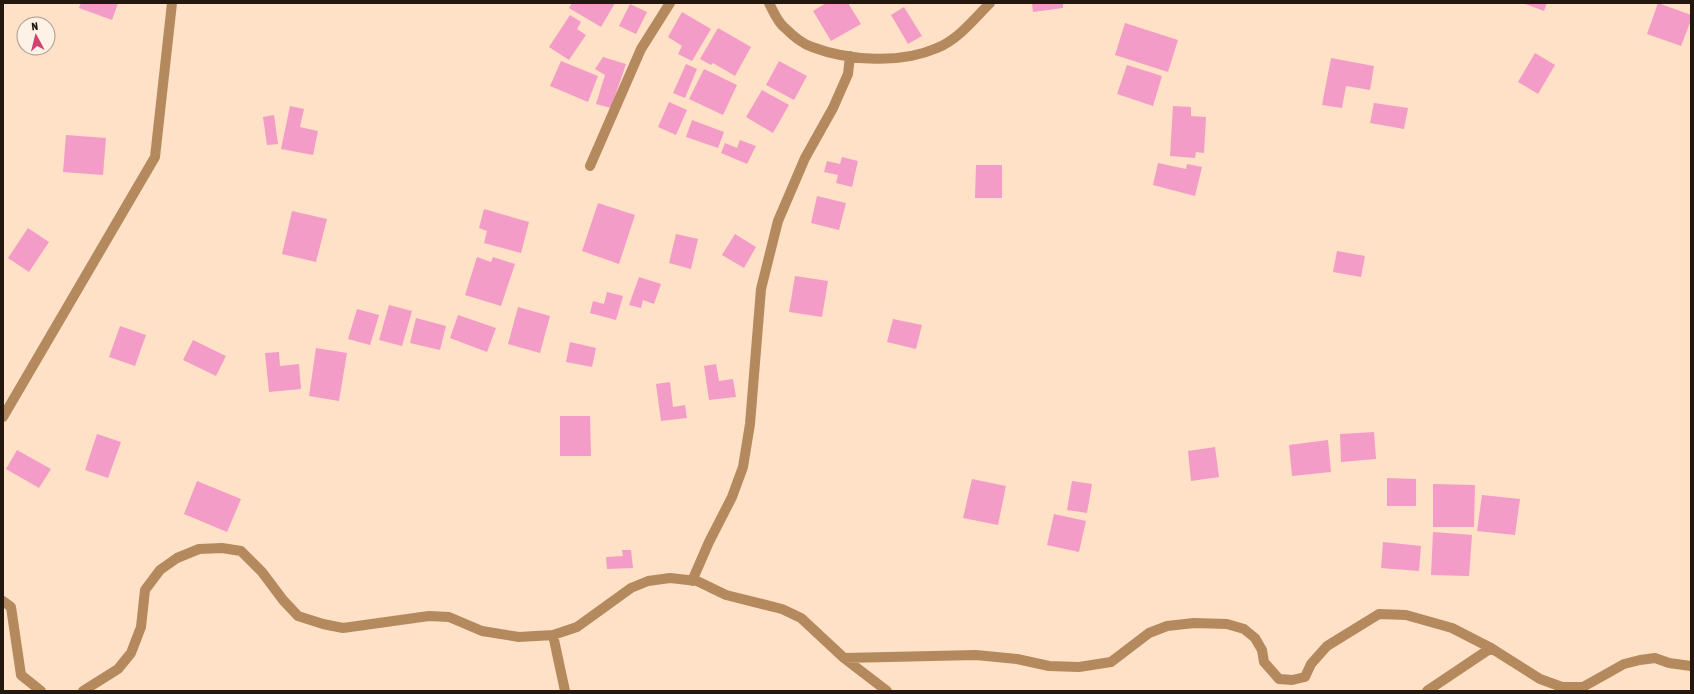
<svg xmlns="http://www.w3.org/2000/svg" width="1694" height="694" viewBox="0 0 1694 694" font-family="'Asap Condensed',sans-serif">
<style>
.building{fill:#f39cc7}
.lines{fill:none;stroke-linecap:round;stroke-linejoin:round}
.minor{stroke:#b4895d;stroke-width:10}
</style>
<rect width="100%" height="100%" fill="#fee1c6"/>
<path class="building" d="M81,3H118L112,20L79,8Z
M572,3H615L601,27L569,8Z
M826,3H848L861,24L831,41L813,11Z
M1032,3H1063V8L1033,12Z
M1523,3H1547L1544,11Z
M1658,3L1691,15V20L1681,46L1647,34Z
M630,4L647,12L636,34L619,26Z
M904,7L922,36L908,44L891,15Z
M682,12L711,29L692,61L678,54L682,46L668,37Z
M570,15L581,22L577,29L586,35L569,60L549,47Z
M1125,23L1178,40L1168,72L1115,55Z
M718,28L751,47L735,76L713,63L711,65L700,59Z
M1535,53L1555,65L1538,94L1518,82Z
M603,57L626,64L611,108L596,104L605,75L595,69Z
M1331,58L1374,66L1370,90L1346,86L1342,108L1322,105Z
M561,61L598,76L588,102L550,86Z
M779,61L807,76L794,100L766,85Z
M686,64L697,69L685,98L673,93Z
M1127,65L1162,76L1153,106L1117,94Z
M704,69L737,85L723,115L689,99Z
M762,90L789,105L773,133L746,117Z
M669,102L687,110L676,135L658,127Z
M1374,103L1408,108L1404,129L1370,123Z
M290,106L304,109L300,127L318,131L313,155L281,149Z
M1173,106L1191,107V116L1206,117L1204,153L1196,152L1195,158L1170,156Z
M274,115L278,144L267,145L263,117Z
M692,120L724,132L718,148L686,137Z
M66,135L106,138L103,175L63,172Z
M740,140L756,146L747,164L721,153L725,143L737,148Z
M842,157L858,161L852,187L836,183L838,175L824,172L827,161L840,164Z
M1158,163L1186,169L1187,164L1202,167L1195,196L1153,185Z
M976,165H1002V198H975Z
M817,196L846,203L839,230L811,223Z
M598,203L635,215L619,264L582,251Z
M484,209L529,222L521,253L484,243L487,231L479,228Z
M292,211L327,219L316,262L282,254Z
M28,228L49,242L29,272L8,258Z
M676,234L698,239L691,269L669,263Z
M735,234L756,247L744,268L722,255Z
M1337,251L1365,256L1361,277L1333,272Z
M477,257L491,262L493,257L515,264L501,306L465,295Z
M795,276L828,281L822,317L789,312Z
M639,277L661,284L654,304L643,300L641,308L629,305Z
M607,292L623,296L616,320L590,313L593,301L604,304Z
M389,305L412,311L402,346L379,340Z
M518,307L550,316L540,353L508,344Z
M357,309L379,315L370,345L348,339Z
M458,315L496,328L487,352L450,338Z
M416,318L446,326L440,350L410,343Z
M893,319L922,325L916,349L887,342Z
M120,326L146,335L135,366L109,357Z
M193,340L226,356L216,376L183,360Z
M570,342L596,348L592,367L566,362Z
M316,348L347,353L339,401L309,396Z
M279,352L280,366L299,364L301,389L269,392L265,353Z
M716,364L719,381L733,379L736,397L709,400L704,366Z
M670,382L673,407L685,405L687,418L661,421L656,384Z
M560,416H590L591,456H560Z
M1374,432L1376,459L1341,462L1340,434Z
M97,434L121,442L108,478L85,470Z
M1328,440L1331,472L1292,476L1289,445Z
M1215,447L1219,477L1191,481L1188,451Z
M17,450L51,469L39,488L6,469Z
M1387,478L1416,479V506H1387Z
M972,479L1006,486L998,525L963,518Z
M197,481L241,499L227,532L184,514Z
M1072,481L1092,484L1087,513L1067,510Z
M1433,484L1475,485L1474,527H1433Z
M1482,495L1520,499L1515,535L1477,531Z
M1054,514L1086,521L1079,552L1047,545Z
M1433,532L1472,535L1469,576L1431,575Z
M1383,542L1421,546L1419,571L1381,568Z
M622,550H631L633,568L607,569L606,557L623,556Z"/>
<g class="lines">
<path class="minor" d="M769,3C773,11 778,23 785,28C792,35 803,44 812,47C849,61 901,64 937,48C958,40 975,18 990,3
M590,166L641,49L670,3
M3,417L155,157L172,3
M692,581L709,542L732,497L743,467L750,424L761,289L778,221L805,158L833,108L848,74L850,56
M3,601L11,607L21,675L41,691
M553,635L565,691
M844,658L976,655L1017,659L1049,666L1079,667L1111,662L1149,633L1167,626L1194,623L1227,624L1244,629L1255,638L1262,650L1264,662L1279,679L1292,680L1305,677L1311,664L1327,646L1379,614L1406,615L1452,628L1491,648L1540,679L1562,687H1583L1624,664L1640,660L1655,658L1669,663L1691,666
M83,691L118,669L131,653L141,627L145,590L160,570L177,558L199,549L222,548L241,551L262,572L283,600L298,616L323,624L343,628L429,616L449,617L482,631L519,637L553,635L577,627L631,588L648,581L670,578L697,581L726,595L782,609L801,618L844,658L887,691
M1427,691L1491,648"/>
</g>
<rect width="1694" height="694" fill="none" stroke="#22180f" stroke-width="8"/>
<g transform="translate(36 36) rotate(353)"><circle r="19" fill="#fef2e7" stroke="#a69b91"/>
<path d="M0-3L7 15L0 10L-7 15Z" fill="#d0426f"/>
<text y="-6" font-size="11" font-weight="bold" text-anchor="middle" fill="#22180f">N</text>
</g>
</svg>
